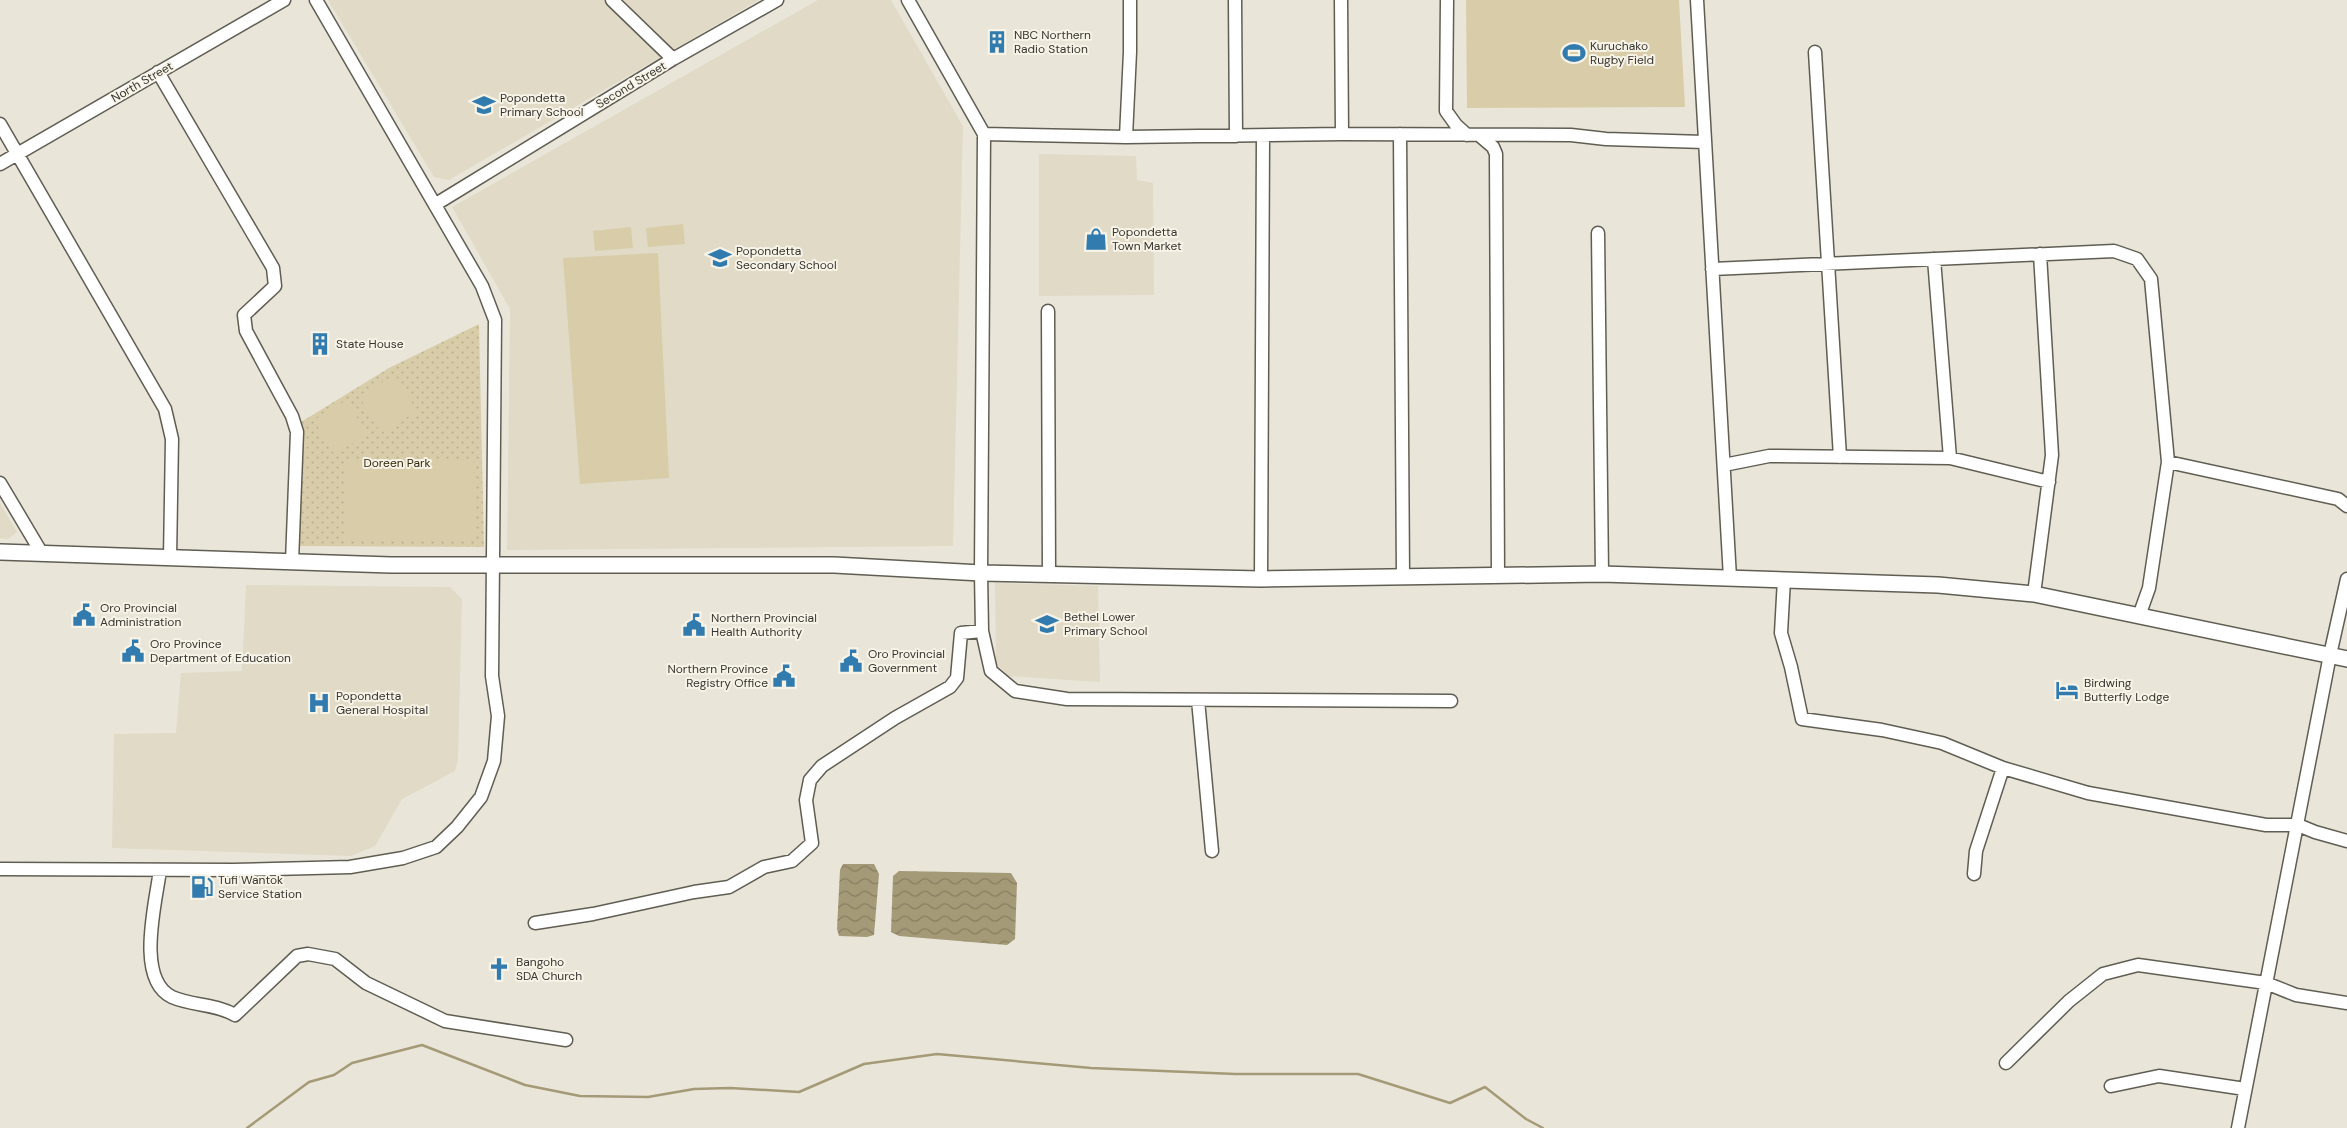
<svg xmlns="http://www.w3.org/2000/svg" width="2347" height="1128" viewBox="0 0 2347 1128" font-family="'DM Sans',sans-serif">
<style>
.built{fill:#e0dac7}
.grass{fill:url(#grass-dots)}
.pitch{fill:#d9cda9}
.water{fill:url(#water-waves)}
.lines{fill:none;stroke-linecap:round;stroke-linejoin:round}
.stream{stroke:#a59a77;stroke-width:2.5}
.minor-casing{stroke:#605d53;stroke-width:15}
.major-casing{stroke:#605d53;stroke-width:18}
.minor{stroke:#fff;stroke-width:12}
.major{stroke:#fff;stroke-width:15}
.labels{text-anchor:middle;stroke-width:4;stroke-linejoin:round;paint-order:stroke}
.poi-label{font-size:12px;fill:#373531;stroke:#f7f3e7;text-anchor:start}
.street-label{font-size:12px;fill:#373531;stroke:#f7f3e7}
.park-label{font-size:12px;fill:#322909;stroke:#f7f3e7}
</style>
<defs>
<pattern id="grass-dots" width="8" height="8" patternUnits="userSpaceOnUse" patternTransform="scale(1.25)"><rect width="8" height="8" fill="#d9cda9"/><path d="M2 2h.1M6 6h.1" fill="none" stroke="#bbb192" stroke-width="1.8" stroke-linecap="round"/></pattern>
<pattern id="water-waves" width="16" height="10" patternUnits="userSpaceOnUse" patternTransform="scale(1.25)"><rect width="16" height="10" fill="#a59a77"/><path d="M0 5q4-4 8 0t8 0" fill="none" stroke="#877e62"/></pattern>
</defs>
<rect width="100%" height="100%" fill="#e9e6d9"/>
<path class="built" d="M328,0H759L449,180L434,177Z
M818,0H891L963,126L953,546L507,550L510,309L452,207Z
M1039,154L1136,156L1137,180L1153,183L1154,295L1039,296Z
M0,503L17,532L8,539L0,538Z
M995,583L1098,586L1100,682L1008,676L996,663Z
M246,585L450,587L462,599L458,760L455,771L402,799L375,846L351,856L112,848L114,734L176,733L181,673L242,671Z"/>
<path class="grass" d="M479,324L484,547L298,546L301,422L389,368Z"/>
<path class="pitch" d="M1466,0H1679L1685,107L1467,108Z
M683,224L685,244L648,247L646,228Z
M631,227L633,248L595,251L593,231Z
M658,253L669,478L580,484L563,258Z
M395,375L417,411L381,433L359,396Z
M347,400L367,435L334,454L314,420Z
M473,460L475,540L345,539V461Z"/>
<path class="water" d="M843,864H874L879,874L874,935L867,937L839,936L837,929L840,870Z
M899,871L1011,873L1017,883L1015,939L1007,945L899,936L891,932L893,876Z"/>
<g class="lines">
<path class="stream" d="M247,1128L309,1082L334,1075L352,1063L422,1045L525,1085L580,1096L648,1097L694,1089L730,1088L799,1092L864,1064L937,1054L1091,1068L1235,1074H1358L1450,1103L1485,1087L1526,1119L1543,1128"/>
<defs>
<path id="minor" d="M612,0L673,59
M908,0L984,134L981,573L982,631L991,671L1015,691L1067,699L1451,701
M1235,0L1236,136
M1341,0L1342,134
M1447,0L1446,111L1456,125L1467,135
M1697,0L1730,578
M1815,52L1840,457
M158,72L273,268L275,286L244,315L246,331L292,416L297,432L292,562
M0,124L165,409L172,439L170,558
M984,134L1126,137L1342,134L1571,135L1606,139L1704,142
M1400,134L1403,577
M1479,135L1493,147L1496,154L1498,576
M1126,137L1130,52V0
M0,164L284,0
M436,204L673,59L777,0
M1598,233L1602,574
M1934,259L1950,458
M1712,269L2114,251L2137,259L2151,279L2168,462L2149,588L2139,616
M1048,311L1049,574
M2168,462L2338,499L2347,506
M1724,465L1769,456L1950,458L2049,482
M0,483L41,552
M1261,579L1263,136
M1784,579L1781,633L1791,667L1802,719L1882,730L1942,743L2003,768L2088,793L2266,825H2298L2315,832L2347,841
M2034,594L2052,455L2040,254
M1198,700L1212,851
M0,869L233,870L350,867L403,858L436,847L457,827L481,797L494,761L498,716L492,676L495,320L482,286L316,0
M160,870C156,902 135,979 172,997C192,1006 214,1003 235,1015L297,956L308,954L335,959L366,983L445,1021L566,1040
M1974,874L1976,851L2003,768
M535,923L593,914L694,892L729,887L764,867L792,861L812,843L806,800L810,780L822,766L895,718L950,687L957,678L961,633L982,631
M2006,1063L2069,1001L2103,974L2138,965L2266,983L2296,995L2347,1003
M2111,1086L2159,1076L2245,1089
M2238,1128L2330,655L2347,579"/>
<path id="major" d="M0,552L391,565H834L981,573L1261,579L1602,574L1938,585L2034,594L2347,659"/>
</defs>
<use href="#minor" class="minor-casing"/>
<use href="#major" class="major-casing"/>
<use href="#minor" class="minor"/>
<use href="#major" class="major"/>
</g>
<defs>
<symbol id="building-bare" viewBox="-9 -9 18 18"><path d="M-4-6H4V6H1V3H-1V6H-4ZM-2.5-4.3h1.7v1.8h-1.7ZM.8-4.3h1.7v1.8H.8ZM-2.5-1h1.7V.8h-1.7ZM.8-1h1.7V.8H.8Z" fill="#317baf" stroke="#f7f3e7" stroke-width="2.5" paint-order="stroke"/></symbol>
<symbol id="stadium-bare" viewBox="-9 -9 18 18"><path d="M0-5a6.5 5 0 1 0 0 10a6.5 5 0 1 0 0-10ZM-3.5-1.8h7v3.6h-7Z" fill="#317baf" stroke="#f7f3e7" stroke-width="2.5" paint-order="stroke"/></symbol>
<symbol id="school-bare" viewBox="-9 -9 18 18"><path d="M0-5L7-2L0 1L-7-2ZM-4 1L0 2.5L4 1V4Q0 6-4 4Z" fill="#317baf" stroke="#f7f3e7" stroke-width="2.5" paint-order="stroke"/></symbol>
<symbol id="shop-bare" viewBox="-9 -9 18 18"><path d="M-5-2.5h2.3a2.7 3.5 0 0 1 5.4 0H5L5.5 6h-11ZM-1.5-2.5h3a1.5 2.3 0 0 0-3 0Z" fill="#317baf" stroke="#f7f3e7" stroke-width="2.5" paint-order="stroke"/></symbol>
<symbol id="civic-bare" viewBox="-9 -9 18 18"><path d="M-.6-6.5H3V-4.5H.6V-3L4-1V1h2V6H-6V1h2V-1L-.6-3ZM-1.2 2.5V6h2.4V2.5Z" fill="#317baf" stroke="#f7f3e7" stroke-width="2.5" paint-order="stroke"/></symbol>
<symbol id="hotel-bare" viewBox="-9 -9 18 18"><path d="M-6-4.5h1.5V1H6V5H4.5V3h-9V5H-6ZM-4 0a1.8 1.8 0 1 1 3.6 0ZM.5 0V-2.5h3Q6-2.5 6 0Z" fill="#317baf" stroke="#f7f3e7" stroke-width="2.5" paint-order="stroke"/></symbol>
<symbol id="hospital-bare" viewBox="-9 -9 18 18"><path d="M-5-5h3v3.5h4V-5h3V5h-3V1.5h-4V5h-3Z" fill="#317baf" stroke="#f7f3e7" stroke-width="2.5" paint-order="stroke"/></symbol>
<symbol id="fuel-bare" viewBox="-9 -9 18 18"><path d="M-5.5-6h7V0h2V4h1.3V-2.5L3-4.5l.8-.8L6-3V5H2.5V1h-1V6h-7ZM-4.2-4.7v3.2H.2V-4.7Z" fill="#317baf" stroke="#f7f3e7" stroke-width="2.5" paint-order="stroke"/></symbol>
<symbol id="church-bare" viewBox="-9 -9 18 18"><path d="M-1.2-6h2.4v3.5h3.3v2.4h-3.3V6h-2.4V-.1h-3.3v-2.4h3.3Z" fill="#317baf" stroke="#f7f3e7" stroke-width="2.5" paint-order="stroke"/></symbol>
</defs>
<g fill-rule="evenodd">
<use href="#building-bare" x="981" y="26" width="32" height="32"/>
<use href="#stadium-bare" x="1558" y="37" width="32" height="32"/>
<use href="#school-bare" x="468" y="89" width="32" height="32"/>
<use href="#shop-bare" x="1080" y="223" width="32" height="32"/>
<use href="#school-bare" x="704" y="242" width="32" height="32"/>
<use href="#building-bare" x="304" y="328" width="32" height="32"/>
<use href="#civic-bare" x="68" y="599" width="32" height="32"/>
<use href="#school-bare" x="1031" y="608" width="32" height="32"/>
<use href="#civic-bare" x="678" y="609" width="32" height="32"/>
<use href="#civic-bare" x="117" y="635" width="32" height="32"/>
<use href="#civic-bare" x="835" y="645" width="32" height="32"/>
<use href="#civic-bare" x="768" y="660" width="32" height="32"/>
<use href="#hotel-bare" x="2051" y="674" width="32" height="32"/>
<use href="#hospital-bare" x="303" y="687" width="32" height="32"/>
<use href="#fuel-bare" x="186" y="871" width="32" height="32"/>
<use href="#church-bare" x="483" y="953" width="32" height="32"/>
</g>
<g class="labels">
<g class="poi-label">
<text x="1014" y="39">NBC Northern<tspan x="1014" dy="14">Radio Station</tspan></text>
<text x="1590" y="50">Kuruchako<tspan x="1590" dy="14">Rugby Field</tspan></text>
<text x="500" y="102">Popondetta<tspan x="500" dy="14">Primary School</tspan></text>
<text x="1112" y="236">Popondetta<tspan x="1112" dy="14">Town Market</tspan></text>
<text x="736" y="255">Popondetta<tspan x="736" dy="14">Secondary School</tspan></text>
<text x="336" y="348">State House</text>
<text x="100" y="612">Oro Provincial<tspan x="100" dy="14">Administration</tspan></text>
<text x="1064" y="621">Bethel Lower<tspan x="1064" dy="14">Primary School</tspan></text>
<text x="711" y="622">Northern Provincial<tspan x="711" dy="14">Health Authority</tspan></text>
<text x="150" y="648">Oro Province<tspan x="150" dy="14">Department of Education</tspan></text>
<text x="868" y="658">Oro Provincial<tspan x="868" dy="14">Government</tspan></text>
<text x="768" y="673" text-anchor="end">Northern Province<tspan x="768" dy="14">Registry Office</tspan></text>
<text x="2084" y="687">Birdwing<tspan x="2084" dy="14">Butterfly Lodge</tspan></text>
<text x="336" y="700">Popondetta<tspan x="336" dy="14">General Hospital</tspan></text>
<text x="218" y="884">Tufi Wantok<tspan x="218" dy="14">Service Station</tspan></text>
<text x="516" y="966">Bangoho<tspan x="516" dy="14">SDA Church</tspan></text>
</g>
<g class="street-label">
<text transform="translate(142 82) rotate(-30)" y="4">North Street</text>
<text transform="translate(631 85) rotate(-31)" y="4">Second Street</text>
</g>
<g class="park-label">
<text x="397" y="467">Doreen Park</text>
</g>
</g>
</svg>
